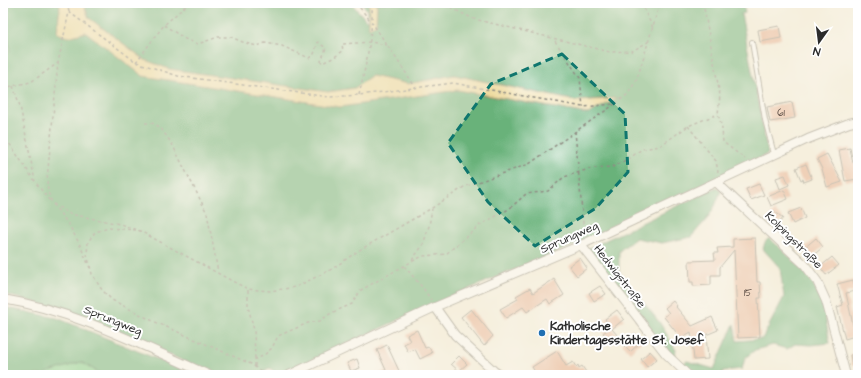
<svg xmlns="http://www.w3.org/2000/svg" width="861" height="378" viewBox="0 0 861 378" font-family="'Architects Daughter',sans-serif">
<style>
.green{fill:#82d08f;stroke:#567e5d}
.forest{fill:#69b27a;stroke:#4a6e52}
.sand{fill:#eeda9e;stroke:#8c8264}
.building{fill:#e7aa8b}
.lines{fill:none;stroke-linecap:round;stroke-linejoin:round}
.service-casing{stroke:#908d84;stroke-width:6}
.minor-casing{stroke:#908d84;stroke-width:10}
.path{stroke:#908d84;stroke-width:1.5;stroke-dasharray:3 3;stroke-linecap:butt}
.service{stroke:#fff;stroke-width:4}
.minor{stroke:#fff;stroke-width:8}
.marked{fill:none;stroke:#0f766e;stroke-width:3;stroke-dasharray:8 5;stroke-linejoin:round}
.poi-dot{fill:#1f6fb2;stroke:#fff;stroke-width:1.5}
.labels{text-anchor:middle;stroke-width:4;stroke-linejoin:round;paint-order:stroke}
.number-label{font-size:10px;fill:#5a4b43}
.street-label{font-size:12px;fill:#2b2b2b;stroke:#fff}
.poi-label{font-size:12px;font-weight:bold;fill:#2b2b2b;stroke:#fff;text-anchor:start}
</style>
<rect width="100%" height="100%" fill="#fff"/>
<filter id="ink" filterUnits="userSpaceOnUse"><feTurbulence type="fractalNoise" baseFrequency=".025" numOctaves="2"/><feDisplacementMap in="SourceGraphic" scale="8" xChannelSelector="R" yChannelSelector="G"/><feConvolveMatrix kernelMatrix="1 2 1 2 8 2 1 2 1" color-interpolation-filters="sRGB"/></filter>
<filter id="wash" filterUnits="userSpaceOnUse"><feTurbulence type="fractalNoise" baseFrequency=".012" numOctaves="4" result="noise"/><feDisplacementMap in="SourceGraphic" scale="16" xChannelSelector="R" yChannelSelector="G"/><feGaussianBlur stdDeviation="0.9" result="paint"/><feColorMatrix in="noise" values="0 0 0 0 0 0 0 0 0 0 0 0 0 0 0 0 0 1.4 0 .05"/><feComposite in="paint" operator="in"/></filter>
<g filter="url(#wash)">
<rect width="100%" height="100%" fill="#f5efdd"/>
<path class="green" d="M3,13L6,21L10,51L3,53Z
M81,362L103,375H45L46,373Z"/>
<path class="forest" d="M3,3H59L60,7L57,33L68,37L86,32L143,76L340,107L458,90L588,114L616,98L576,101L454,75L408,84L371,76L355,88L328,92L169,69L145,60L89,18L83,3H351L368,22L367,10L362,3H369V27L376,24L377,3H743L745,13L741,14L768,154L593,237L435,303L279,375H276L271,368L264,370L268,375H215L105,326L64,310L3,294V53L10,51L6,21L3,13Z
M717,187L721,191L715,206L707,219L691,237L662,243L636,238L619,251V272L660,323L676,350L674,356L663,347L587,249Z
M769,238C789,256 813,276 822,303C826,316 827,330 830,343L811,345L795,344L787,349L773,345L755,350L745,358L742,369L723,371L722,375H695L683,364L687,361L714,369L734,324L737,341L762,339L784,297L780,268L763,249L765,242Z
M3,307L57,318L196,375H103L81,362L46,373L45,375H3Z"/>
<path class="sand" d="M59,3H83L89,18L145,60L169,69L328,92L355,88L371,76L408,84L454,75L576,101L618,98L588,114L458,90L340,107L143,76L86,32L68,37L57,33L60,7Z
M369,3H377L376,24L369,28Z"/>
<g id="blocks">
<path class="building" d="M779,26L781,38L760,42L758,30Z
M792,102L795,118L770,122L767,107Z
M850,148L853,163L858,162V179L845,181L839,150Z
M827,154L842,182L827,187L822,169L817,159Z
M806,164L812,179L804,182L803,179L801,180L796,168Z
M785,175L789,185L780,189L776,178Z
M759,184L764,195L751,200L746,189Z
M784,190L788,199L771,206L767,197Z
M801,208L805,218L793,224L788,213Z
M774,211L783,218L776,227L767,220Z
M755,238L757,282H760L761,298H758L760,337L738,338L734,250L720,267V275H711V285L693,286V282H690L689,261L715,260L714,253H718L717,248L733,247V239Z
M816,238L823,247L810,258L803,249Z
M832,257L839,265L826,275L820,267Z
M580,258L587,268L577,276L569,266Z
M554,279L564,295L550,304L547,299L527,312L523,307L506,318L500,309L518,299L516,296L530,288L533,293Z
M853,280L856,291L846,293L853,325L858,324V335L845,339L837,307L843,305L837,284Z
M600,286L606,294L594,301L589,293Z
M673,301L677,306L676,307L692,326L712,317L718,330L706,335L708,359L694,360L691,332L681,338L664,317L669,313L665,308Z
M471,309L493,336L484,346L461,317Z
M617,310L624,319L612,329L618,336L610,342L603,333L611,327L612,329L605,319Z
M417,330L425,348L429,347L432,353L420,359L415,349L408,352L404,344L410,341L407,335Z
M635,333L642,341L630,352L622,344Z
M387,345L400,373L395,375H375L386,370L377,350Z
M557,351L566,366L573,362L576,367L578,365L579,368L582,366L588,375H537L532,367Z
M650,351L657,359L647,367L641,359Z
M858,353V365L852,366L850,355Z
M459,356L467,364L459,371L451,364Z
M357,359L360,368L351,371L347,363Z"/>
</g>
</g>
<g filter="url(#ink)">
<use href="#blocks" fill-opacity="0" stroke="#908d84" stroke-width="1"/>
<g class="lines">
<defs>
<path id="service" d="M752,42L765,120L774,154"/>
<path id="minor" d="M716,182L805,265L817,281L826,301L846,375
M581,245L666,354L688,375
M3,299C76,311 143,346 209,375
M435,307L455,335L494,371L500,375
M289,375L435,307L581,245L808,139L849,123L858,121"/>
</defs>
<use href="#service" class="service-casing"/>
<use href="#minor" class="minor-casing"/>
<path class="path" d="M67,3L69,12L58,63L47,180L48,192L52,203L70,214L120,224L140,231L234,282L248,289L270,291L296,287L332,269L358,251L432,208L464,187L529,164L615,104
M356,3L373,24L416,88
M440,3L474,19L610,52L632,51L648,42
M446,3L449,7L447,3
M641,3L653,28
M703,3L720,95L718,114L722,128L723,142L745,159
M69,12L136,62L178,76L329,97L359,95L453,83L583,107L615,104L628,94L637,79L660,3
M164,25L185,39L198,44L218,37H231L245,43L257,46L265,43L282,46L309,58L314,54L318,42L326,48L321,61L322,63L333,58L343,51L342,44L371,42L387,45
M555,41L580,78L583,107
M136,62L164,25L189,3
M13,86L20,106L35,181
M3,88L31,82L58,63
M359,95C366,64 373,35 372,3
M145,123H152L160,127L172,144L207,213L218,272
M688,126L716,161L718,172
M575,131L583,223L588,233
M3,134L36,183L50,201
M53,204L69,225L79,243L90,268
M136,230L109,228L95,232L88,242L87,254L92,274L102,290L112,300L153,321L251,364L266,375
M412,260L423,245L429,226L432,209
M404,266L423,288L431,300
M248,290V306L254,330L255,359
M255,366V359L263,356L272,348L278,336L308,323L320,321L331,313L352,304L361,290L411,262L423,256L446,254L480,225L509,209L526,194L548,191L564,177L592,168L612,167L630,158L642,149L660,146L688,126L718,114"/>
<use href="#service" class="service"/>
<use href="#minor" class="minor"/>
</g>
</g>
<path d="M0 0H861V378H0ZM562,54L625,114L628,172L596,208L535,246L488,202L448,143L491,84Z" fill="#f5efdd" fill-opacity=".55" fill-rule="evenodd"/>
<path class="marked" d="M562,54L625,114L628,172L596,208L535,246L488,202L448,143L491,84Z"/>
<circle class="poi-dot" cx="542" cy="333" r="4"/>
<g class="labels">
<g class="number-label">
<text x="781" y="116">61</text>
<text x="748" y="296">15</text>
</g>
<g class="street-label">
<text transform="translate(569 237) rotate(-24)" y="4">Sprungweg</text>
<text transform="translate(794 240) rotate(45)" y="4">Kolpingstraße</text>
<text transform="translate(620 276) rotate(52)" y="4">Hedwigstraße</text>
<text transform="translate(113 320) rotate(22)" y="4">Sprungweg</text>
</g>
<g class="poi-label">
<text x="550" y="330">Katholische<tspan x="550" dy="14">Kindertagesstätte St. Josef</tspan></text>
</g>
</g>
<rect width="861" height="378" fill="none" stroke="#fff" stroke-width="16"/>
<g transform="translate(819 42) rotate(194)" stroke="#ffffff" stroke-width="3" paint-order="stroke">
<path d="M0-3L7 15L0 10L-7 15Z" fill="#2b2b2b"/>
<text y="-6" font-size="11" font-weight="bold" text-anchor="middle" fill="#2b2b2b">N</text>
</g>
</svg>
